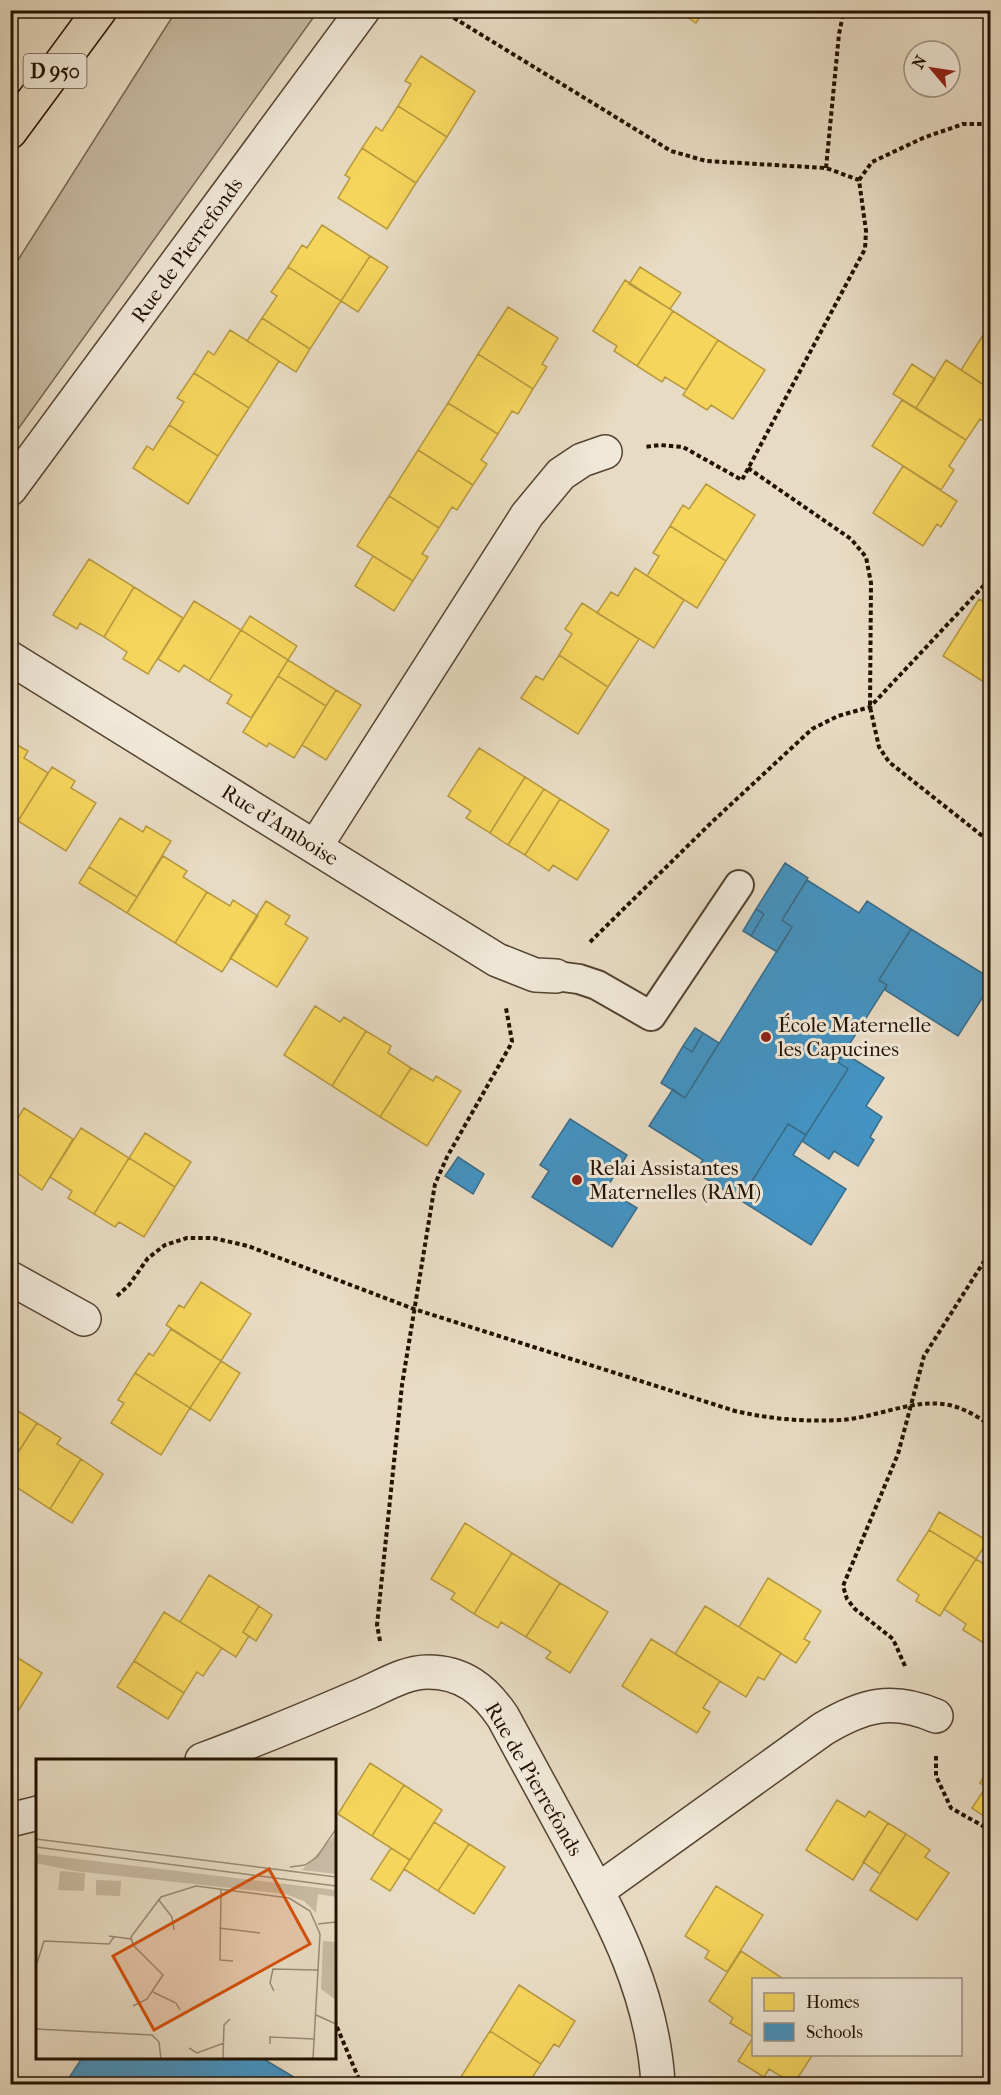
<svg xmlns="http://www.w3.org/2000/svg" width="1001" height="2095" viewBox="0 0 1001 2095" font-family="'IM FELL French Canon',serif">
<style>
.green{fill:#c7b9a2;stroke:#756651;stroke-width:1.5}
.homes{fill:#f6d55c;stroke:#b79a40;stroke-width:1.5}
.schools{fill:#4393c3;stroke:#396c88;stroke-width:1.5}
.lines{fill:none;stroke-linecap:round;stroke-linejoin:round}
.service-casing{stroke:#544431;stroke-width:32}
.minor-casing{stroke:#544431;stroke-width:36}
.trunk-casing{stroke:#231200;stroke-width:36}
.path{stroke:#231200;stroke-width:4;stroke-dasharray:4.5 3;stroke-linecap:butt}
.service{stroke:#f0e8d8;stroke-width:28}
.minor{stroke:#f0e8d8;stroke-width:33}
.trunk{stroke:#e8dbc3;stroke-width:33}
.poi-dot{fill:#8f2418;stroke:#f0e8d8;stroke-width:2}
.labels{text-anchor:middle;stroke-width:6;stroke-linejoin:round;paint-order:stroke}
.shield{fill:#f0e8d8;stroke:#605241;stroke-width:1.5}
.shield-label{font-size:20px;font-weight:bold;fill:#231200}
.street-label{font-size:21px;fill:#231200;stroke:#f0e8d8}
.poi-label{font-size:21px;fill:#231200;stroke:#f0e8d8;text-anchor:start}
.inset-road{fill:none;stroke:#998b75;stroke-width:1.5}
.view{fill:#d4520b;fill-opacity:0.15;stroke:#d4520b;stroke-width:3}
.inset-edge{fill:none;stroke:#231200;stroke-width:3}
</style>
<rect width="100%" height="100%" fill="#e8dbc3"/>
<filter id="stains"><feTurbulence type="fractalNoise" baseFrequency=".00333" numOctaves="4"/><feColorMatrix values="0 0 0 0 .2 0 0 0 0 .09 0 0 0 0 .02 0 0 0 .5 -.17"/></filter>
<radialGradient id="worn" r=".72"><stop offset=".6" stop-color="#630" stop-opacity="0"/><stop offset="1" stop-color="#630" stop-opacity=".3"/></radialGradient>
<path class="green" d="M176,11H318L11,439V271Z"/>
<path class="homes" d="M677,10H704L696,23Z
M421,56L475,91L447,137L398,106L411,84L405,81Z
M398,106L447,137L416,183L362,148L376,127L382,131Z
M362,148L416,183L387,229L338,198L350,178L345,175Z
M322,225L370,256L341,301L288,267L302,245L307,248Z
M370,256L388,267L358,312L341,301Z
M288,267L341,301L310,349L262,318L277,296L271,292Z
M640,267L681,293L670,309L629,284Z
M625,280L673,311L637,366L614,351L617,346L593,331Z
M508,307L558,338L542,364L547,367L533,389L478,354Z
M673,311L718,340L686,390L665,377L662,382L637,366Z
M262,318L310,349L296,372L247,341Z
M990,324V389L961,370Z
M230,330L279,361L249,408L194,373L208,351L214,355Z
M718,340L765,370L733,419L711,405L707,410L683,395Z
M478,354L533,389L518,414L512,411L498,434L448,403Z
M946,360L990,389V414L985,422L980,419L966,440L916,408Z
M912,364L935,379L916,408L893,394Z
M194,373L249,408L218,456L169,425L184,402L177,398Z
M902,400L966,440L949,466L954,470L941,490L872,446Z
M448,403L498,434L481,460L487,464L473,485L418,450Z
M169,425L218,456L188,504L133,468L147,446L153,450Z
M418,450L473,485L457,510L452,507L439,528L389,496Z
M903,466L957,501L941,527L937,524L923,546L873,513Z
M706,484L755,515L726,561L670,526L683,505L689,509Z
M389,496L439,528L422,554L428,557L413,581L357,546Z
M670,526L726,561L697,608L647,576L659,556L653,553Z
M373,556L413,581L394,611L355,586Z
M89,559L134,587L104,637L80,623L77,629L53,615Z
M635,568L684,600L654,648L597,613L611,592L618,596Z
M134,587L183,618L148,674L123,659L127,652L104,637Z
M979,599L990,606V686L943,656Z
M194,601L241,630L209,681L184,665L179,672L158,659Z
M582,603L639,639L608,687L559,655L572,634L565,629Z
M250,616L297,646L288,660L241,630Z
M241,630L288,660L251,718L227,703L232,695L209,681Z
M559,655L608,687L578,734L521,698L536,676L543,680Z
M288,660L336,690L326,706L278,676Z
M278,676L326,706L294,758L269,743L267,747L243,732Z
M336,690L361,705L326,760L302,745Z
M10,741L28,751L24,758L48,773L18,821L10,817Z
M479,748L525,777L490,833L466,818L471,811L448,796Z
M52,767L75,781L71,788L96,803L66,851L18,821Z
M525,777L544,789L508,845L490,833Z
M544,789L560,799L525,855L508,845Z
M560,799L609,830L577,880L553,865L549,871L525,855Z
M120,818L143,832L146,826L171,841L137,897L89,867Z
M163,856L187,871L183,877L207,892L175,943L127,913Z
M89,867L137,897L127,913L79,883Z
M207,892L230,906L233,900L258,916L222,972L175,943Z
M266,901L290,916L285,924L308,938L277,987L230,958Z
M315,1006L340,1022L344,1017L366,1031L332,1086L284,1055Z
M366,1031L391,1046L388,1053L411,1068L380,1117L332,1086Z
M411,1068L433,1081L436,1076L461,1091L427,1146L380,1117Z
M24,1108L73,1139L42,1190L17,1173L13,1180L10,1178V1131Z
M81,1128L129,1158L94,1214L68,1198L72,1191L50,1177Z
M145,1133L191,1162L175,1187L129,1158Z
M129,1158L175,1187L144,1237L119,1222L115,1227L94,1214Z
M201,1282L251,1314L221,1361L166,1325L179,1305L184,1308Z
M171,1329L221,1361L190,1408L135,1373L149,1353L153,1356Z
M221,1361L240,1373L210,1421L190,1408Z
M135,1373L190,1408L161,1455L111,1423L124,1403L118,1400Z
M13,1408L37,1423L10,1465V1412Z
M37,1423L61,1438L57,1444L81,1459L50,1509L10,1483V1465Z
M81,1459L103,1474L72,1523L50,1509Z
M939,1512L988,1541L976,1559L929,1530Z
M465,1523L512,1553L474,1614L451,1599L455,1593L431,1579Z
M929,1530L976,1559L940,1616L916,1601L919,1595L897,1580Z
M512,1553L560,1583L526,1637L501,1622L498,1628L474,1614Z
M976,1559L990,1568V1640L987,1645L963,1630L966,1624L944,1609Z
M209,1575L259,1606L243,1632L249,1636L236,1657L180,1622Z
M768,1578L821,1611L804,1639L810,1642L796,1663L739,1627Z
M560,1583L608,1612L570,1673L546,1658L551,1652L526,1637Z
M259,1606L272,1615L256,1641L243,1632Z
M705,1606L781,1653L764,1680L758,1677L746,1697L675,1654Z
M164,1612L222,1648L203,1676L197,1672L184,1693L134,1661Z
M651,1639L720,1681L703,1708L710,1712L697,1733L622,1686Z
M10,1653L42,1673L10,1724Z
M134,1661L184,1693L168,1719L117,1687Z
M370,1763L404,1785L372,1836L338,1814Z
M990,1765V1820L972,1808L986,1787L980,1783Z
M404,1785L442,1810L410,1860L372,1836Z
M837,1800L865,1817L869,1811L888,1823L853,1880L806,1850Z
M434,1822L469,1844L438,1891L404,1869Z
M888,1823L906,1834L880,1874L863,1862Z
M906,1834L930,1850L925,1857L949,1873L917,1920L870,1890Z
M469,1844L505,1867L474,1914L438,1891Z
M391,1848L410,1860L390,1891L371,1879Z
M716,1886L763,1915L727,1972L705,1958L709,1951L685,1936Z
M741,1951L785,1980H754L753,2037L730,2023L733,2018L709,2001Z
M519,1985L575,2021L559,2047L554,2044L541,2064L490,2031Z
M490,2031L541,2064L528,2084H466L459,2080Z
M754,2036V2054H813L794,2084L769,2069L764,2077L738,2061Z"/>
<path class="schools" d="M785,863L808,878L782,920L792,927L777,952L751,936L764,914L756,909Z
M807,880L859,913L867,901L911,929L879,980L887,985L838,1062L848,1069L806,1135L788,1124L740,1200L695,1172L703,1160L649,1126L673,1089L685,1098L792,927L782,920Z
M756,909L764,914L751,936L743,931Z
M911,929L990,978V986L958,1036L885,990L887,985L879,980Z
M695,1028L703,1033L692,1052L683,1046Z
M703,1033L719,1043L685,1098L661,1083L683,1046L692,1052Z
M844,1053L884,1078L866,1106L882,1117L870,1137L874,1140L858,1166L834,1151L829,1159L802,1141L848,1069L838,1062Z
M570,1119L627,1155L606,1189L637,1208L612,1247L532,1197L549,1171L540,1165Z
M788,1124L806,1135L793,1155L846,1189L811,1245L740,1200Z
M458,1157L484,1174L473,1194L445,1176Z
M82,2058H262L302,2082L300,2084H65Z"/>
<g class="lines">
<defs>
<path id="service" d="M556,976L579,979L597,985L651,1016L739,885"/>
<path id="minor" d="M10,489L363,10
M10,658L497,960L535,975L556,976
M315,847L527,515L561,474L582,460L605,452
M10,1278L84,1319
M202,1760C253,1741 304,1720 355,1698C379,1689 402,1672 428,1672C463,1672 485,1690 503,1717C526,1760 550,1803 573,1846C615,1923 653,1995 658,2084
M10,1820L38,1813
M597,1891L823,1729C863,1705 892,1697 936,1716"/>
<path id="trunk" d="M10,132L100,10"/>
</defs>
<use href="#service" class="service-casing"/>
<use href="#minor" class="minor-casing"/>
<use href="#trunk" class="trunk-casing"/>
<path class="path" d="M441,10L671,151L706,161L826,168L859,180L866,231L865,249L742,480L683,447L660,445L644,447
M826,168L839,34L844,10
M859,180L872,162L923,138L963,124H990
M748,468L851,539L866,557L871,583L870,707L879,747L889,762L990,842
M590,942L713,821L812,729L838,716L870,707L990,579
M117,1296L129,1285L148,1258L165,1245L187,1238H213L248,1246L414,1309L735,1411C771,1419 804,1422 840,1420C876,1418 913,1398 949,1405C964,1408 978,1417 990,1425
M380,1641L377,1625L402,1385L435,1184L447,1157L510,1046L512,1041L506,1008
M905,1666L893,1639L855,1609L847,1599L843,1586L898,1454L924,1356L990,1252
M936,1756V1776L951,1808L990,1830
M334,2020L361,2084"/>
<use href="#service" class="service"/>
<use href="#minor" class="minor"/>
<use href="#trunk" class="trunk"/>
</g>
<g class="poi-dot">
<circle cx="766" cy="1037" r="6"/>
<circle cx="577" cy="1180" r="6"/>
</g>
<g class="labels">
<rect class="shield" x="23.5" y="54" width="63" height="34" rx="4.5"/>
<g class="shield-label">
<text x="55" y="78">D 950</text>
</g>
<g class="street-label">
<text transform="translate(187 250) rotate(-54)" y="7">Rue de Pierrefonds</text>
<text transform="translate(280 825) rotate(32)" y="7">Rue d'Amboise</text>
<text transform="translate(534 1779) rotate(60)" y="7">Rue de Pierrefonds</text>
</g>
<g class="poi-label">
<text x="778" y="1032">École Maternelle<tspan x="778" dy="24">les Capucines</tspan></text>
<text x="589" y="1175">Relai Assistantes<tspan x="589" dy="24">Maternelles (RAM)</tspan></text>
</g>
</g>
<g transform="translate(36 1759)">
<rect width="300" height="300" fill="#e8dbc3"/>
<path d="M300,75V115L266,111ZM0,95L300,131V138L282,135L280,154L268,142L249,135L38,112L0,104ZM24,112L49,114L48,132L22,131ZM60,121L85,122L84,137L60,136ZM287,182L300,183V241L285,230Z" fill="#c7b9a2"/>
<path class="inset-road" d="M0,80L300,118M0,88L300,127M254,108L269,106L281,98L300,70M185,130L184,201L197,202M122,140L136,158L138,171M282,165L300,163M183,169L224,174M73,177L95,180M1,204L8,182L73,185L78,178M238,232L234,224L237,210L282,211M117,233L140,244L144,251M97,247L111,240L127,216L97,186L95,178L125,138L160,127L253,139L274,152L284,175L277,300M280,256L300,265M0,270L116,276L123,283L125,300M234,285V278L279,280M153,289L161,294L188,284M187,300L188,266L194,260"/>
<path class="view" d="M233,110L274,185L118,271L77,197Z"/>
<rect width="300" height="300" class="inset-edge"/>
</g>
<rect width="1001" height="2095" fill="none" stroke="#e8dbc3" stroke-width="36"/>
<rect x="12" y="12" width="977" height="2071" fill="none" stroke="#231200" stroke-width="3"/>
<rect x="18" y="18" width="965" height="2059" fill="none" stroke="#231200" stroke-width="1.5"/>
<rect x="752" y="1978" width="210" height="78" fill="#f0e8d8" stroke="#9e9282" stroke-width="1.5"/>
<rect x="764" y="1993" width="30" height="18" fill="#f6d55c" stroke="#9e9282" stroke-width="1.5"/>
<text x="806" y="2008" font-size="18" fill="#231200">Homes</text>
<rect x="764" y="2023" width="30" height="18" fill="#4393c3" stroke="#9e9282" stroke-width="1.5"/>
<text x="806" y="2038" font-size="18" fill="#231200">Schools</text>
<g transform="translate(932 69) rotate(299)"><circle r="28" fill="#f0e8d8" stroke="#9e9282" stroke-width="1.5"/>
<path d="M0-4.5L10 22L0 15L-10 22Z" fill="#8f2418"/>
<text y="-9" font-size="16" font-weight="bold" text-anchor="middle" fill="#231200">N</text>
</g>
<rect width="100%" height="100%" filter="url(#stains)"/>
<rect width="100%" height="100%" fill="url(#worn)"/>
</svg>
